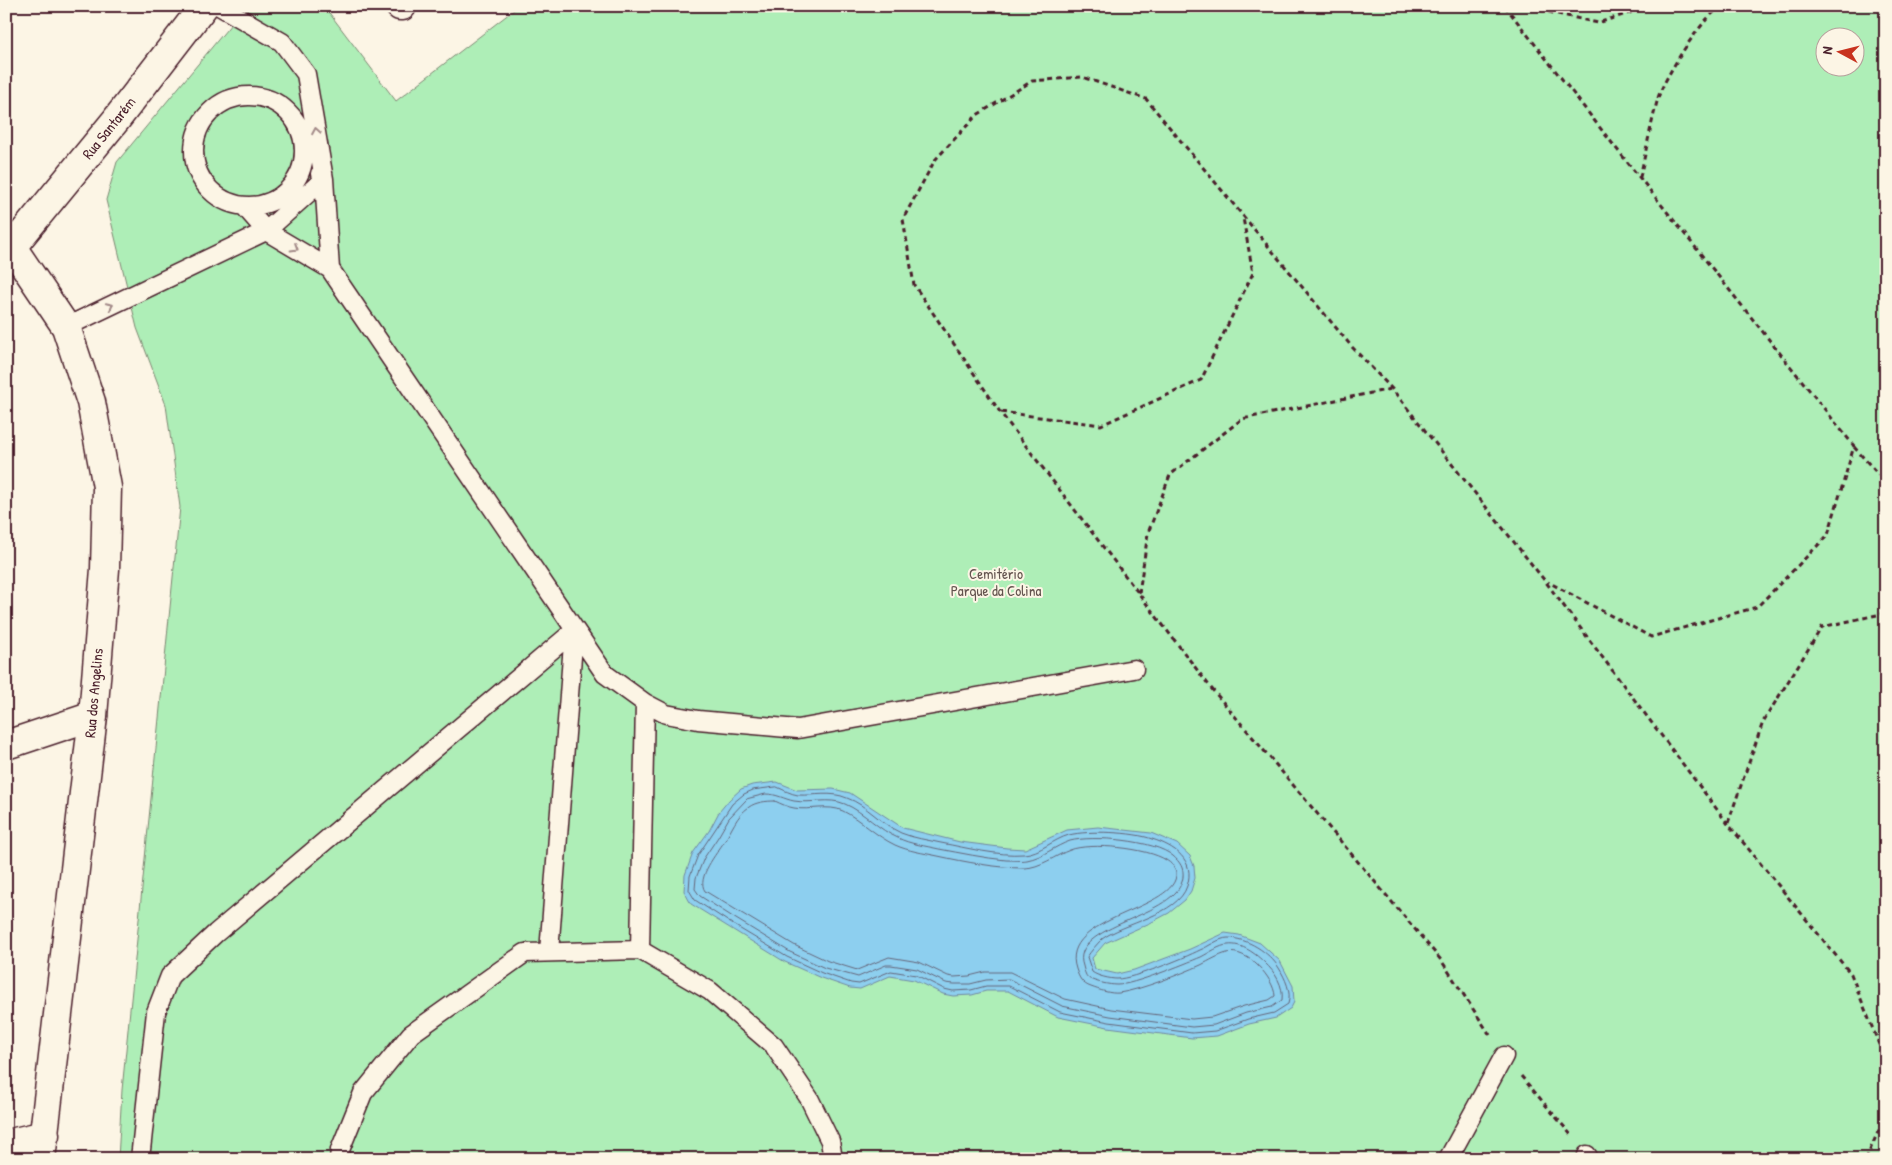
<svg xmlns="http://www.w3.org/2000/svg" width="1892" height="1165" viewBox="0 0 1892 1165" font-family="'Patrick Hand',sans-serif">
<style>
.green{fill:#aeeeb7;stroke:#7c8671;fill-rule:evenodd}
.water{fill:#8dcfef;stroke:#7289a1}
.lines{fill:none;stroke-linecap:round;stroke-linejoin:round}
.shore{stroke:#656579;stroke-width:1}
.service-casing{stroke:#4a1f2b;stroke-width:21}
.minor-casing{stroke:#4a1f2b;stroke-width:31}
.tertiary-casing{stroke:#4a1f2b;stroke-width:31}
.path{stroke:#4a1f2b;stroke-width:3;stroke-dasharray:5 4;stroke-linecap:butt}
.service{stroke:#fcf5e5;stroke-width:18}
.minor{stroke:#fcf5e5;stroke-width:28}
.tertiary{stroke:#fcf5e5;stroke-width:28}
.oneway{stroke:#a38a88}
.labels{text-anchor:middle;stroke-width:4;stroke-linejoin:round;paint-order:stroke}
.street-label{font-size:15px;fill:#4a1f2b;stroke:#fcf5e5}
.park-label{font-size:15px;fill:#63534e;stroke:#fcf5e5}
</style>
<rect width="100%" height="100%" fill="#fcf5e5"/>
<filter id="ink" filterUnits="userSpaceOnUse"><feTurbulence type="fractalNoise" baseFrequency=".02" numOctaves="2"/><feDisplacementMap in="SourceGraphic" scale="10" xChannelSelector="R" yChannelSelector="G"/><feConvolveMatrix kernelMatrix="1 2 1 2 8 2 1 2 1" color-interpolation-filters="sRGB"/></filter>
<g filter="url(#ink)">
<path class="green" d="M246,6H324L396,101L519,6H1886V1159H118L122,1090L180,507L166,405L137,328L106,200L117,162ZM1824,38H1854V68H1824Z"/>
<path class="water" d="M777,782L797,790L833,789L850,793L903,828L960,842L1007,848L1025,849L1067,830L1098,827L1151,833L1177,844L1190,856L1194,866L1195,878L1191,891L1185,900L1169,913L1150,923L1105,943L1092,958L1095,969L1117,974L1134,970L1190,949L1225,933L1239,935L1260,943L1280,961L1293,986L1294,1002L1291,1008L1276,1018L1249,1024L1217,1036L1192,1038L1108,1027L1058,1017L1008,991H986L972,995L953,996L943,994L914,980L890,976L860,989L850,988L821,978L785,962L691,904L684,891L685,875L693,853L709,831L719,812L729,800L741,789L752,785Z"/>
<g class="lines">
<path class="shore" d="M777,787C784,790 791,794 798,795C815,796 831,791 847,798C867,805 881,824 901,833C913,838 928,840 941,843C968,848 997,856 1024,854C1040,853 1054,839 1069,835C1088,830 1134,832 1152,839C1174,846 1196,860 1187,886C1178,915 1123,923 1102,939C1097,944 1091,951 1087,957L1092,972C1097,976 1110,979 1117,979C1133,979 1184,958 1200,950C1208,947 1219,938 1228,938C1247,938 1269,952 1279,968C1285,978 1292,992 1288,1004L1274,1013L1248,1019L1215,1031L1192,1033L1109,1022L1060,1012L1009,986H986L971,990L953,991L944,989L916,975L891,971L859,984L851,983L822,973L787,957L732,924L695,900L689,890L690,876L698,855L732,804L744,794L753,790Z
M766,794C777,794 784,799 794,801C811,804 829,797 845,804C864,812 879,830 898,838C910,844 926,846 939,849C961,853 984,858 1006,860C1013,860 1021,861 1027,860C1043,857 1055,846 1070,841C1092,835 1155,840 1173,856C1180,862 1184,868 1183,877C1179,918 1068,924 1083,966C1084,970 1085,975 1088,978C1094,982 1110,985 1117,985C1133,985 1184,964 1201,957C1209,953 1220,945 1228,945C1242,943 1256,954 1265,963C1275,972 1284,986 1282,1000L1272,1007L1246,1013L1214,1025L1192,1027L1110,1016L1062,1006L1009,979L986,980L970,984H954L946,983L917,969L891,965H886L858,977L825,968L790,952L736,919L700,896L695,889L696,878L704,858L718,837L729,818L747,799Z
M775,801C781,804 788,807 794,808C810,811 828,804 843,811C861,820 876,836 895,845C908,851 924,853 938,856C966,862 996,868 1024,868C1040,868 1056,855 1070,850C1090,842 1148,848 1166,860C1171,863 1175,867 1176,872C1180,911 1058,915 1076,969C1079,978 1082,984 1091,987C1099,990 1111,994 1119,993C1140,990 1181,974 1201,965C1209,961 1219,955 1227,953C1247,948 1274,978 1275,996L1269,1000L1244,1006L1212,1017L1192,1019L1111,1009L1065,999L1010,972H985L969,976L954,977L948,976L919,962L889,957L857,970L828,961L794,945L705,891C696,878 717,853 724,842C732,830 736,816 749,807C756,802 766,801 775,801Z"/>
<defs>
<path id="service" d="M219,6L282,42L306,74L324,179L330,269L266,231L245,207
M194 151a55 55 0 1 1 110 0a55 55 0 1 1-110 0Z
M330,269L605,674L645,703L666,714L698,720L798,729L1134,669
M66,327L266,231L324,179L320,174
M640,950L645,703
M549,952L574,631
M1587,1155L1589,1159
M140,1159L156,1012L170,976L216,933L574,631
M339,1159L340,1150L363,1093L411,1034L525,953L640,950L710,991L774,1046L809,1098L830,1141L833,1159
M1448,1159L1504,1056"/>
<g id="minor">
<path d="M400,6H402"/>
<path id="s1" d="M6,236L12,247L116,120L204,6"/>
<path d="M6,1144L45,1135"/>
<path d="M41,1159L93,716"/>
</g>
<path id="tertiary" d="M6,250L12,247L66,327L91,402L107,487L105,569L93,716L6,745"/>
</defs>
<use href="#service" class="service-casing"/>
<use href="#minor" class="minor-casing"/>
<use href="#tertiary" class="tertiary-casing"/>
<path class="path" d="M1505,6L1608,138L1854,446L1828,535L1757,607L1651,637L1548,582
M1522,6L1598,23L1651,6
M1640,177C1646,151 1651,124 1658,98C1664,78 1704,13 1723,6
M1001,412L1101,425L1201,380L1253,273L1243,218
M1854,447L1886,483
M1139,593L1148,533L1170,475L1242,419L1391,389
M1728,823L1763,722L1822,627L1886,613
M1490,1035L1441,960L1211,688L1000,412L914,285L903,219L935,160L977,115L1032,81L1082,77L1146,99L1352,347L1392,389L1545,581L1728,824L1851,974L1886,1062
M1521,1076L1572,1136
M1866,1159L1882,1123L1886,1064"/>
<use href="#service" class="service"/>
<use href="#minor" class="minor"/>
<use href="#tertiary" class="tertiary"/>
</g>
<defs><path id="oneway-chevron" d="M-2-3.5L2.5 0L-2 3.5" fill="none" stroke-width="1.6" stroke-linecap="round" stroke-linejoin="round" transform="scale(1.25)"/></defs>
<g class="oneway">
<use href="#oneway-chevron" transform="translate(316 131) rotate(-100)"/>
<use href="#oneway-chevron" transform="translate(295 248) rotate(31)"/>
<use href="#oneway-chevron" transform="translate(110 306) rotate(-26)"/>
</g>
</g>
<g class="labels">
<g class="street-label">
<text dy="5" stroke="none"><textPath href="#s1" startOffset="166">Rua Santarém</textPath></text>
<text transform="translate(94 693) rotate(-85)" y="5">Rua dos Angelins</text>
</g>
<g class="park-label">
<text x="996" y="579">Cemitério<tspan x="996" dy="17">Parque da Colina</tspan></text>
</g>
</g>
<rect width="1892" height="1165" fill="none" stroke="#fcf5e5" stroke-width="25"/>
<rect x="12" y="12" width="1867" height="1140" fill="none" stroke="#4a1f2b" stroke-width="2" filter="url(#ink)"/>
<g transform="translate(1840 52) rotate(277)"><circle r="24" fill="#fcf5e5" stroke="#b59f9b"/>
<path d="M0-4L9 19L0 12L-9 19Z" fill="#c8321e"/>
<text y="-8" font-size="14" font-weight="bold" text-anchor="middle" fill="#4a1f2b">N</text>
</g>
</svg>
